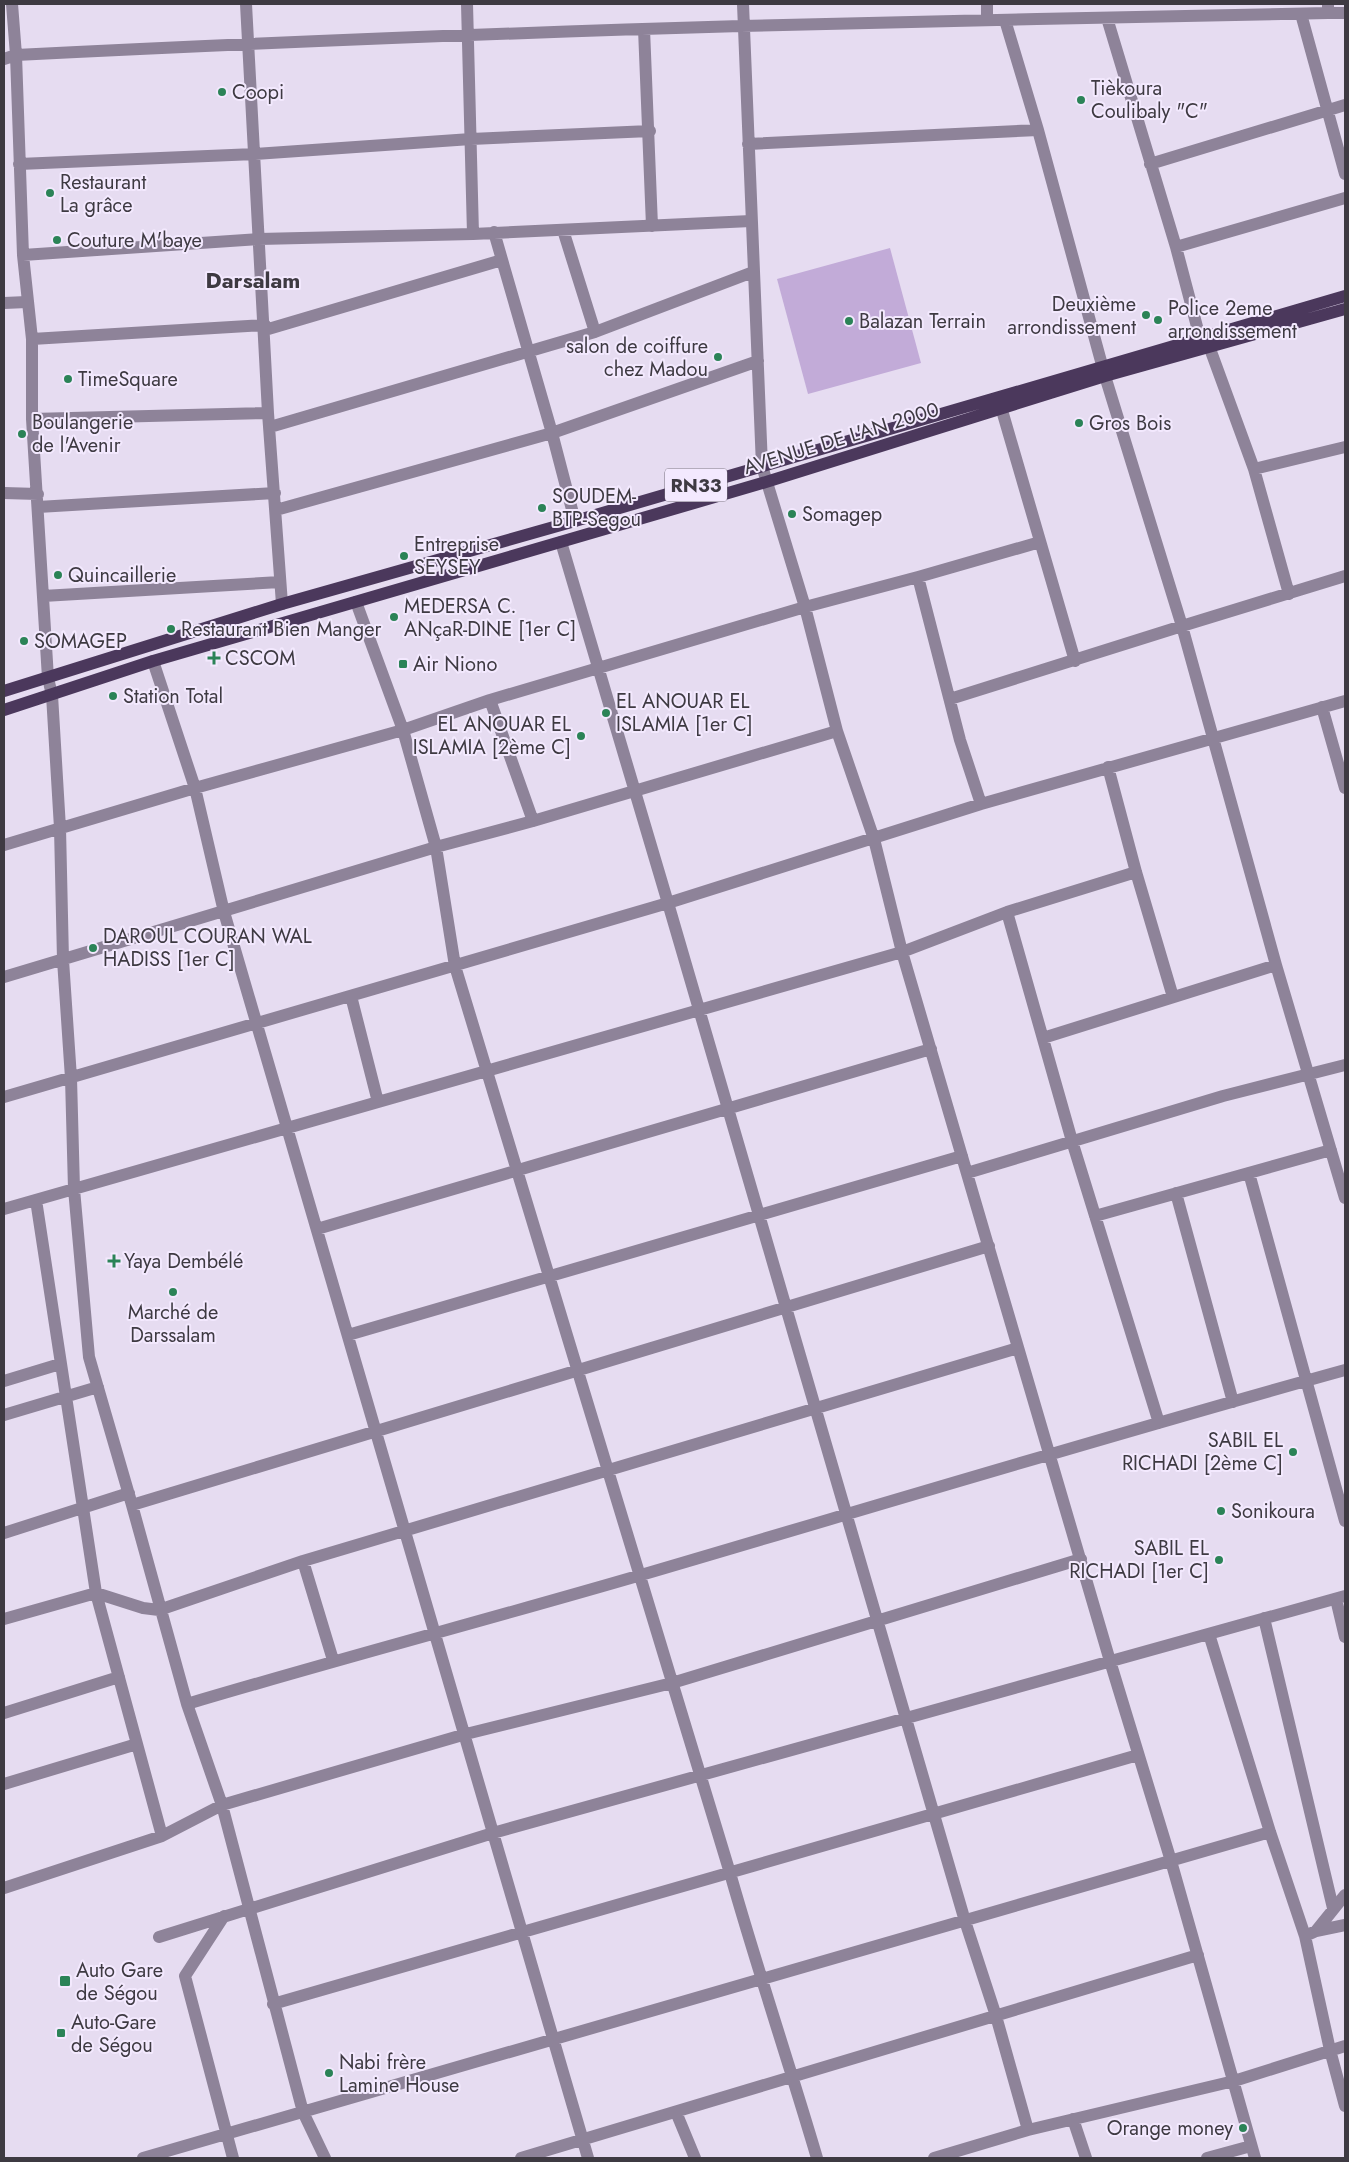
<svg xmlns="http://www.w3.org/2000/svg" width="1349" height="2162" viewBox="0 0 1349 2162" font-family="Jost,sans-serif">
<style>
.green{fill:#c2abd8}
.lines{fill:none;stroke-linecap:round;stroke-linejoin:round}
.minor{stroke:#8e8399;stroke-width:12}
.major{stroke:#4b385c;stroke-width:12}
.poi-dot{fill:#2b8357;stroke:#f3e9fe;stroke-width:2}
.labels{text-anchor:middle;stroke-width:4;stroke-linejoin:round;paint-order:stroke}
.shield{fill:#f3e9fe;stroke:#746e7a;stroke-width:1}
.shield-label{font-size:19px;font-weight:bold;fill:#3e3a42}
.poi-label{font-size:20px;fill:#3e3a42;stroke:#f3e9fe;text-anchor:start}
.street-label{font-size:20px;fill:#3e3a42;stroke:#f3e9fe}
.quarter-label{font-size:22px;font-weight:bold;fill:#3e3a42;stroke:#f3e9fe}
</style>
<rect width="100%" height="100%" fill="#e6dcf1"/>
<path class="green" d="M890,248L921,363L808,394L777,279Z"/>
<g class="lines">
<path class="minor" d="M12,4L16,55L23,255L32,339V419L48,678L52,695L60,828L63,960L71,1078L74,1189L89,1357L132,1505L187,1704L222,1805L303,2112L325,2158
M246,4L268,413L282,604
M467,4L473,234
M743,4L762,466L805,607L837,731L874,839L902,952L1110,1661L1171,1861L1255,2158
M987,4V20
M1328,13H1345
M1301,14L1345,174
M1107,18L1176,247L1200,338
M644,29L652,226
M4,59L16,55C257,43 499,33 741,26C937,20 1132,18 1328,13V4
M1038,130L1105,376L1182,626L1276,965L1345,1198
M748,144L1038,130L1005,20
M19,164L255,154L471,139L650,131
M1150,164L1345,105
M563,230L595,332
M494,232L552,433L575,521
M1176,247L1345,198
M23,255L259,239L473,234L751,221
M4,303L27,302
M265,330L502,260
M32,339L265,325
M1209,346L1254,469L1289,594
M1001,407L1075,661
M32,419L268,413
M270,427L595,332L753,272
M1254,469L1345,447
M4,493L38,494
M38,507L275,493
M276,510L552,433L758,361
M561,542L668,903L965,1921L996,2016L1028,2130
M918,577L960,740L981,804
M43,596L280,582
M356,602L403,730L436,847L455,966L730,1873C757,1968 789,2063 817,2158
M153,661L195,788L224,912L588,2158
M950,699L1182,626L1345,576
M490,700L533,821
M1322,707L1345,788
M1108,767L1136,872L1173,997
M4,845L195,788L403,730L490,700L805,607L918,577L1040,542
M1007,912L1072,1141L1159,1423
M4,977L436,847L533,821L837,731
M351,996L378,1102
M1043,1038L1276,965
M4,1097L668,903L981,804L1345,701
M967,1173L1223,1096L1345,1065
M1249,1173L1345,1521
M1176,1193L1233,1402
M36,1200L96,1593L162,1836
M4,1209L902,952L1007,912L1136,872
M1095,1216L1331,1150
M317,1229L931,1049
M348,1335L962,1156
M4,1381L60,1364
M4,1415L98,1387
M132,1505L989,1246
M4,1533L129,1493
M303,1561L333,1660
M1336,1599L1345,1637
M1264,1618L1333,1908
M4,1619L96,1593L143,1608L159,1610L303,1561L1018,1348
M1209,1634L1270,1832L1305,1936L1330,2050L1345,2106
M187,1704C338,1659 490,1619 641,1575C876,1506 1110,1435 1345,1370
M4,1713L119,1677
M4,1784L137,1744
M4,1888L162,1836L222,1805L466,1734L672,1683L1081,1559
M224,1916L185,1976L233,2158
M1316,1931L1345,1925
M1305,1936L1316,1931L1345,1895
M159,1937L493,1833L1345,1596
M273,2004L1138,1755
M676,2112L695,2158
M1073,2119L1086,2158
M143,2158L1270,1832
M521,2158L1198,1955
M934,2158L1028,2130L1234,2081L1345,2046
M1207,2158L1251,2146"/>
<path class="major" d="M4,691L282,604L575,521L1345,296
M4,710L153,661L766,482L1105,376L1345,309"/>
</g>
<g class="poi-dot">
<circle cx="222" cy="92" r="5"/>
<circle cx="1081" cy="100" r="5"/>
<circle cx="50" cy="193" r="5"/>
<circle cx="57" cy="240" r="5"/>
<circle cx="1146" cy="315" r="5"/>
<circle cx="1158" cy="320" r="5"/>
<circle cx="849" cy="321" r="5"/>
<circle cx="718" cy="357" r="5"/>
<circle cx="68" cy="379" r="5"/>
<circle cx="1079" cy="423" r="5"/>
<circle cx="22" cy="434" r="5"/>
<circle cx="542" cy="508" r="5"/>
<circle cx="792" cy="514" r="5"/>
<circle cx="404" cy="556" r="5"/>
<circle cx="58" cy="575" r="5"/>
<circle cx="394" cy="617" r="5"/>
<circle cx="171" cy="629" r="5"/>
<circle cx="24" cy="641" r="5"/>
<path d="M211.5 650.5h5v5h5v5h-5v5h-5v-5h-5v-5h5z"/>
<rect x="398" y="659" width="10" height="10" rx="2.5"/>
<circle cx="113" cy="696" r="5"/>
<circle cx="606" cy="713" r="5"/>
<circle cx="581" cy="736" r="5"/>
<circle cx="93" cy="948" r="5"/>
<path d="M111.5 1253.5h5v5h5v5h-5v5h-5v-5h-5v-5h5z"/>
<circle cx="173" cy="1292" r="5"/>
<circle cx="1293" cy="1452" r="5"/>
<circle cx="1221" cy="1511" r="5"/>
<circle cx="1219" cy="1560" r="5"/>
<rect x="59" y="1975" width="12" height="12" rx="2.5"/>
<rect x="56" y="2028" width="10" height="10" rx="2.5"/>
<circle cx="329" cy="2073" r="5"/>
<circle cx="1243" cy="2128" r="5"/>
</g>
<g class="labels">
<rect class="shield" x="665" y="468.5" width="62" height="33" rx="4"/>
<g class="shield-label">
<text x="696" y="492">RN33</text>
</g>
<g class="poi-label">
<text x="1091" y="95">Tièkoura<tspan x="1091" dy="23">Coulibaly "C"</tspan></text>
<text x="232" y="99">Coopi</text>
<text x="60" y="189">Restaurant<tspan x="60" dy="23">La grâce</tspan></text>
<text x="67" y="247">Couture M'baye</text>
<text x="1136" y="311" text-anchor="end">Deuxième<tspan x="1136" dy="23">arrondissement</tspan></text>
<text x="1168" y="315">Police 2eme<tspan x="1168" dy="23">arrondissement</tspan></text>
<text x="859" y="328">Balazan Terrain</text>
<text x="708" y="353" text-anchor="end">salon de coiffure<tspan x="708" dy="23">chez Madou</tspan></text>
<text x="78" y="386">TimeSquare</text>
<text x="32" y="429">Boulangerie<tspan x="32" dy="23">de l'Avenir</tspan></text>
<text x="1089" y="430">Gros Bois</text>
<text x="552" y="503">SOUDEM-<tspan x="552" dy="23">BTP-Segou</tspan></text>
<text x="802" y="521">Somagep</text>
<text x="414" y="551">Entreprise<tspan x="414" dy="23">SEYSEY</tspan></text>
<text x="68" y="582">Quincaillerie</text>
<text x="404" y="613">MEDERSA C.<tspan x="404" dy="23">ANçaR-DINE [1er C]</tspan></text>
<text x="181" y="636">Restaurant Bien Manger</text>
<text x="34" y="648">SOMAGEP</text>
<text x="225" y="665">CSCOM</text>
<text x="413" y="671">Air Niono</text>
<text x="123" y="703">Station Total</text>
<text x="616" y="708">EL ANOUAR EL<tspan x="616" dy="23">ISLAMIA [1er C]</tspan></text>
<text x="571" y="731" text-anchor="end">EL ANOUAR EL<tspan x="571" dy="23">ISLAMIA [2ème C]</tspan></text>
<text x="103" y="943">DAROUL COURAN WAL<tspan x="103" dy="23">HADISS [1er C]</tspan></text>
<text x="124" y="1268">Yaya Dembélé</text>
<text x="173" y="1319" text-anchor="middle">Marché de<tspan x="173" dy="23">Darssalam</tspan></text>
<text x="1283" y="1447" text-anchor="end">SABIL EL<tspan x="1283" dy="23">RICHADI [2ème C]</tspan></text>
<text x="1231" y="1518">Sonikoura</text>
<text x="1209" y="1555" text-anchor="end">SABIL EL<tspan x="1209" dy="23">RICHADI [1er C]</tspan></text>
<text x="76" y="1977">Auto Gare<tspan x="76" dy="23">de Ségou</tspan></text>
<text x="71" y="2029">Auto-Gare<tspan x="71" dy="23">de Ségou</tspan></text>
<text x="339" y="2069">Nabi frère<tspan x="339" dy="23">Lamine House</tspan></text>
<text x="1233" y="2135" text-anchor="end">Orange money</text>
</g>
<g class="street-label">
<text transform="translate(841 438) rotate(-17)" y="7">AVENUE DE L'AN 2000</text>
</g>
<g class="quarter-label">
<text x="253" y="288">Darsalam</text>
</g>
</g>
<rect width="1349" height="2162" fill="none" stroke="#3e3a42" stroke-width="10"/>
</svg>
